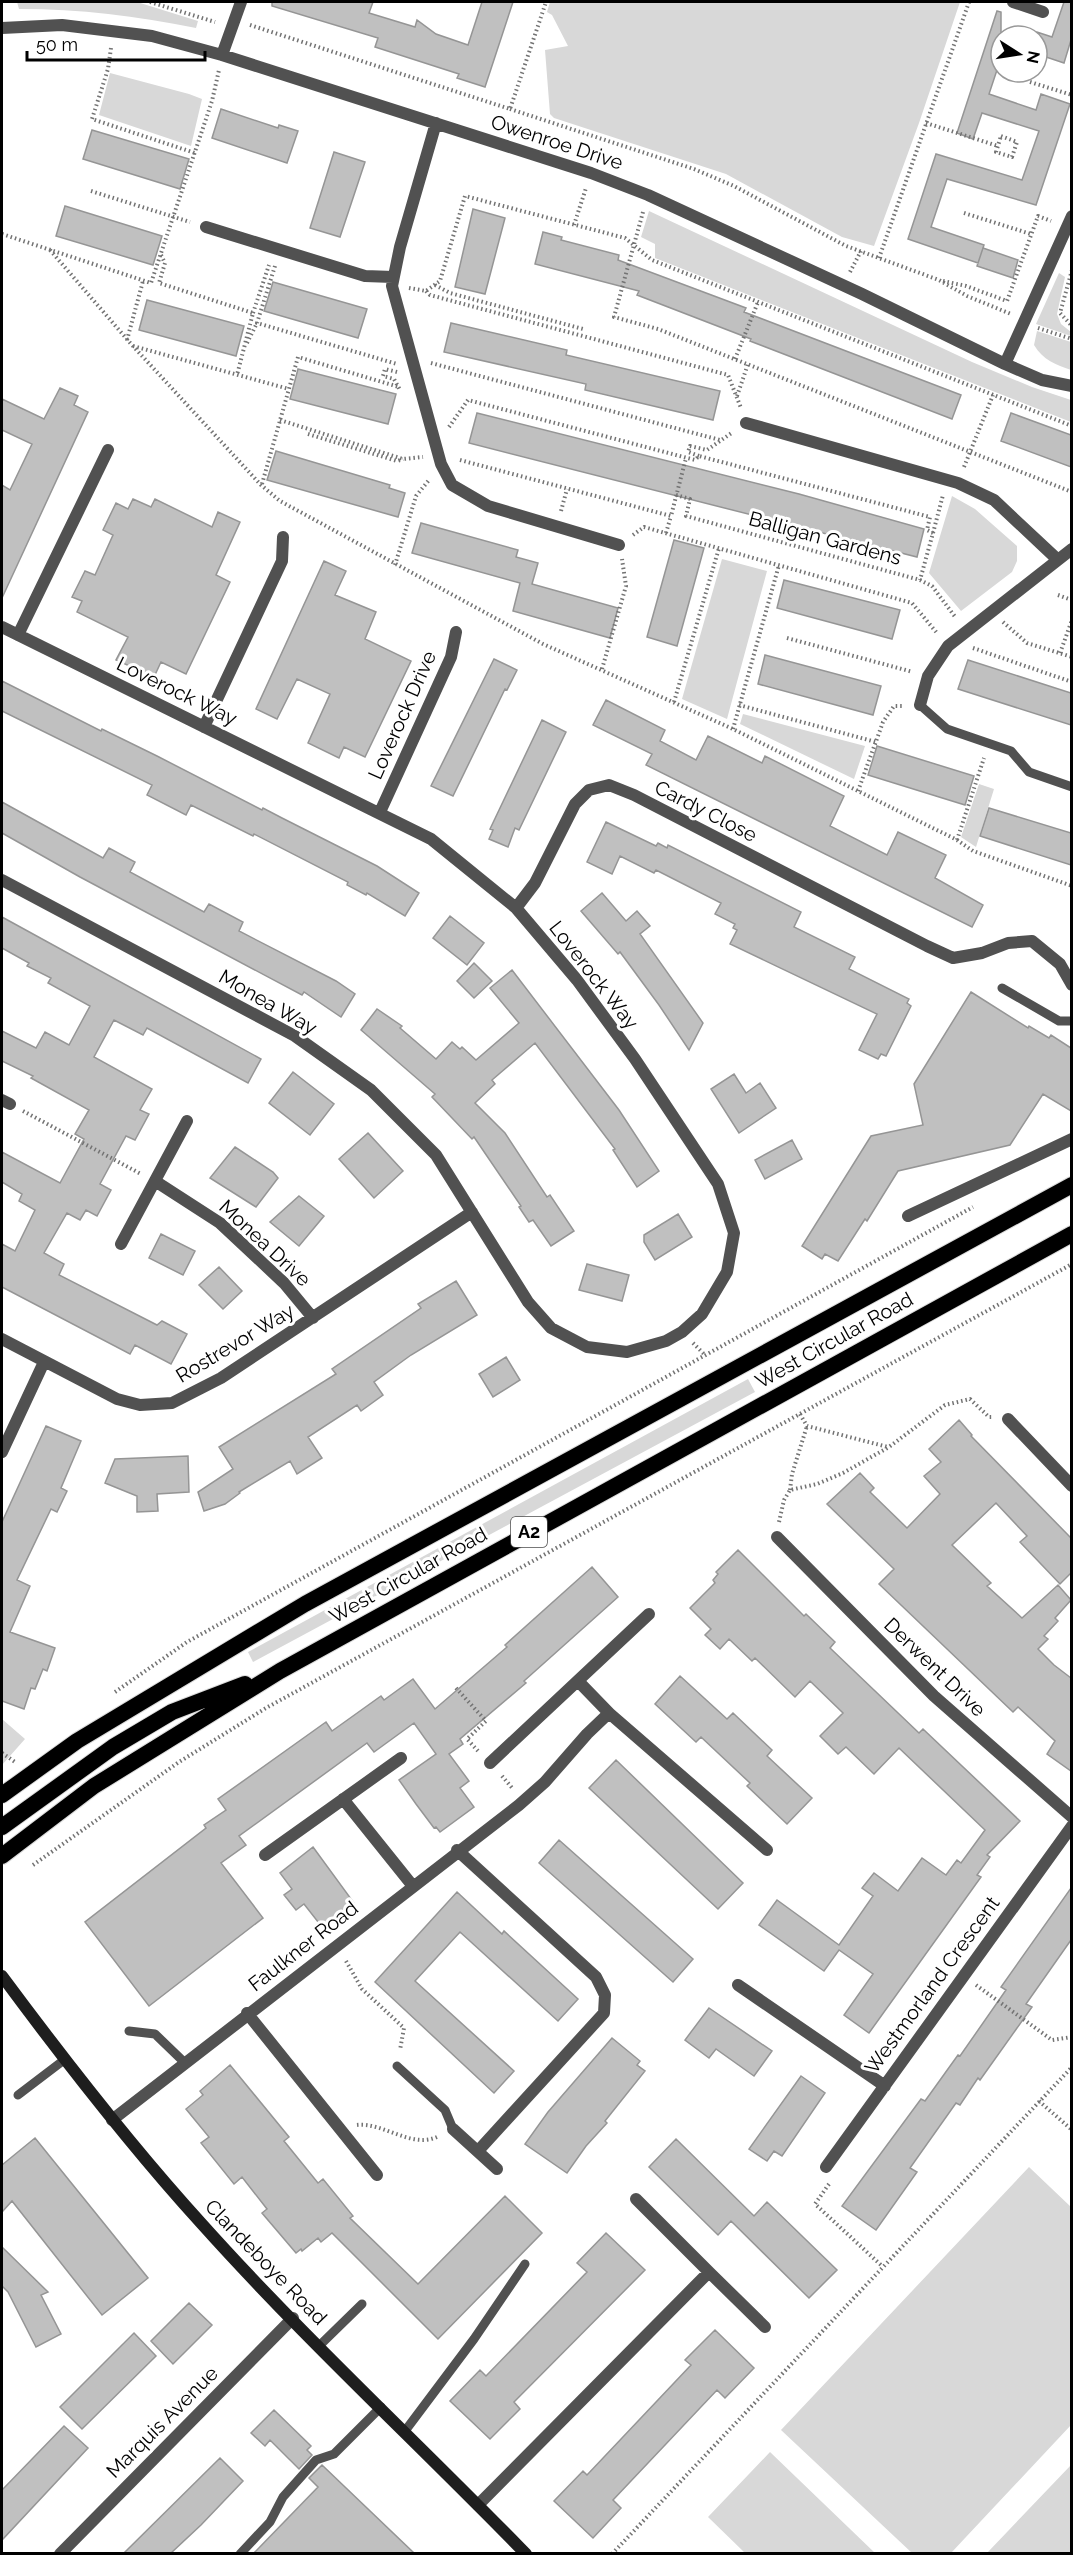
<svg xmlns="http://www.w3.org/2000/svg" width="1073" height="2555" viewBox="0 0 1073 2555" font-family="Raleway,sans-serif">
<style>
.green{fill:#d8d8d8}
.building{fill:#c0c0c0;stroke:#959595;stroke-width:1.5}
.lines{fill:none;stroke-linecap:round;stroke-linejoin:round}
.trunk-casing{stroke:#dbdbdb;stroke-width:18}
.path{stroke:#737373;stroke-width:4;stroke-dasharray:1.5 3;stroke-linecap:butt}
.service{stroke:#515151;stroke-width:9}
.pedestrian{stroke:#515151;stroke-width:12}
.minor{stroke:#515151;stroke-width:12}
.secondary{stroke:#1e1e1e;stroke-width:12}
.trunk{stroke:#000;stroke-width:16}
.labels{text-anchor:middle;stroke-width:6;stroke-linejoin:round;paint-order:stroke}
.shield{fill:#fff;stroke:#4c4c4c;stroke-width:1.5}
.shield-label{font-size:18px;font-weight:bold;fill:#000}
.street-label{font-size:20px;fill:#000;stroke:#fff}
</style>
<rect width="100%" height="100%" fill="#fff"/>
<path class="green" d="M17,2H137L198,21L196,28C136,16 81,9 19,9Z
M550,2H960L919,123L874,246L842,237L726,174L554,118L550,114L545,50L568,46L552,15L547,12Z
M110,73L189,94L202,99L191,146L99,115Z
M649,211L972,362L1032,387L1071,400V422L655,258V244L641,237Z
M1059,273L1065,277L1057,314L1061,324L1071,332V336L1036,324Z
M1037,331L1071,342V370C1056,365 1043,360 1034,345Z
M952,496L975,509L1017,546V561L1012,572L961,611L929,573Z
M722,559L767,571L727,719L682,699Z
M743,714L865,746L854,779L740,724Z
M979,784L994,789L976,847L961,837Z
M748,1379L755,1392L253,1662L248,1652Z
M2,1719L25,1739L2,1765Z
M1029,2167L1071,2207V2425L951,2553H912L781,2430Z
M770,2452L875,2553H745L708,2517Z
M1071,2465V2553H987Z"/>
<path class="building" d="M272,2H373L369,13L415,27L417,20L436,34L468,45L482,2H513L485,87L457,78L459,74L375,47L378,38L272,6Z
M1064,2H1071V40L1064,63L1037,54V32L1052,37Z
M997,11L1001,12V58L989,94L1036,110L1041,94L1070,104L1036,205L947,179L931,227L984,245L978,263L908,239L936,154L1022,180L1039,131L982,113L973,139L957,133Z
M221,109L278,128L279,125L298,131L287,163L212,138Z
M92,130L189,159L180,189L83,159Z
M334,152L365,162L340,237L310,228Z
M65,206L162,236L153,265L56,236Z
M473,209L505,218L485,294L455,287Z
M543,232L562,237L561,240L619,255L618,260L746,308L744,312L961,395L952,419L750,341L751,339L637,295L639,291L535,264Z
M983,248L1018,260L1013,278L977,266Z
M273,282L367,309L358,338L264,311Z
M147,300L244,326L236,356L139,330Z
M451,323L567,350L566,355L720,391L713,420L585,390L586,384L444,352Z
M298,369L396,394L388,424L290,399Z
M60,388L78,396L74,405L88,412L2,598V485L10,490L32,444L2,430V399L44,419Z
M477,413L799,494L924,529L917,557L469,443Z
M1011,413L1071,435V467L1001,441Z
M276,451L390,485L389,488L405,493L398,517L267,480Z
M133,499L151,507L155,499L212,527L218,512L240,522L216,575L230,582L186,674L161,662L154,677L116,660L128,637L77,612L82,601L72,597L85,571L95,575L113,535L103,530L116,503L128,509Z
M421,523L518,550L516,557L538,563L532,584L618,608L610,638L513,611L520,583L412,553Z
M674,540L704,548L677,646L647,637Z
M324,561L346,571L335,595L376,612L365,639L411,661L365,757L344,747L339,758L308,743L330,694L297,679L277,719L256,709Z
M784,580L900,610L892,639L777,608Z
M765,655L881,686L873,715L758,684Z
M494,659L517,670L507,690L505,689L453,796L431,786Z
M968,660L1071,693V725L958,689Z
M2,681L101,731L102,729L157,756L262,810L263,808L282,818L377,866L419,893L405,916L367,893L366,895L347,885L348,882L254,834L253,836L191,805L186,815L147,795L152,785L2,711Z
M606,700L665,730L660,741L696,760L708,736L762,763L765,756L844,796L830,826L887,855L898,832L946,855L935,878L983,905L972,927L646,765L652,754L593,725Z
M542,720L566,732L519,830L515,828L508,847L489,839L493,830L490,829Z
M877,746L974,776L965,805L868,775Z
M2,802L103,858L109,848L135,862L130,872L204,912L209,904L243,922L239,931L336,981L355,994L341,1017L304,992L302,995L80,877L2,833Z
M989,808L1071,833V865L980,836Z
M606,822L656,846L658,843L667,848L668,845L801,912L794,927L855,957L849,969L909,999L907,1003L911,1006L886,1056L881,1054L878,1059L859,1050L877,1014L730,944L737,930L733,928L735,924L715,914L721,903L656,870L654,873L620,856L612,874L587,862Z
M602,893L626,921L637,911L650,926L640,934L703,1023L689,1050L659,1005L620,952L618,954L581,911Z
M450,916L484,943L467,965L433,938Z
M2,917L261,1059L248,1083L147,1028L143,1035L114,1020L94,1057L152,1089L140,1110L149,1114L135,1140L126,1136L100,1184L111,1190L97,1216L86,1210L80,1220L67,1213L44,1253L64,1264L59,1275L157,1325L162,1321L187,1334L171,1364L135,1345L130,1354L2,1287V1244L15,1251L35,1210L19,1201L22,1194L2,1182V1152L60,1183L84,1139L75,1134L89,1110L31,1078L33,1076L2,1061V1031L36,1048L45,1032L69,1045L90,1006L48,983L51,978L27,966L29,963L2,948Z
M474,963L492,981L474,998L457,981Z
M512,970L619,1110L659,1171L637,1187L613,1150L615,1149L535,1043L492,1080L495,1084L475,1103L505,1133L547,1197L550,1195L574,1231L551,1246L533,1220L529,1222L519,1207L521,1206L474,1137L472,1139L432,1097L435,1094L361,1030L377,1009L402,1026L400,1028L436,1059L452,1042L460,1049L462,1047L476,1060L519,1023L490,988Z
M971,992L1028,1028L1029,1026L1049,1038L1051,1035L1071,1048V1111L1043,1094L1010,1145L898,1171L867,1221L865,1219L838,1261L825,1254L822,1259L802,1246L871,1136L923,1125L914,1084Z
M293,1072L334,1104L310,1135L269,1103Z
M734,1074L746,1093L760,1083L776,1108L739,1133L711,1089Z
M368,1133L403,1171L374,1198L339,1159Z
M792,1140L802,1159L765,1179L755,1160Z
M235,1147L273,1172L278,1178L256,1207L210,1178Z
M299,1196L324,1216L299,1246L270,1222Z
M678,1214L692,1237L655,1260L644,1242V1235Z
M161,1234L195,1251L183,1275L149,1258Z
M587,1264L629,1275L622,1301L579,1290Z
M219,1267L242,1291L223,1309L199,1285Z
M456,1281L477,1315L411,1355L374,1382L383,1395L361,1411L357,1405L308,1437L322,1458L297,1474L290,1461L239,1492L240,1493L225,1504L204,1511L198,1492L233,1469L219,1447L336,1374L332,1369L421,1308L418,1304Z
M506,1357L520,1380L493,1397L479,1374Z
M959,1420L972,1435L971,1436L1071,1538V1573L1060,1584L1020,1542L1027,1536L996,1503L952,1545L991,1583L987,1586L1022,1618L1058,1585L1071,1600L1055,1618L1058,1621L1044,1636L1048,1639L1038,1649L1054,1665L1071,1678V1771L1047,1754L1055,1741L1018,1707L1013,1712L879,1584L894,1569L827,1504L860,1473L874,1488L870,1492L907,1528L940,1494L924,1476L941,1462L929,1449Z
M46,1426L81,1441L61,1488L67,1491L57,1512L51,1509L17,1580L30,1586L10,1632L55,1648L47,1671L43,1669L35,1689L31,1688L24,1709L2,1701V1522Z
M188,1456L189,1492L157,1494L158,1511L137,1512V1496L105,1483L115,1459Z
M738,1550L804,1616L806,1614L835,1642L830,1648L919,1733L923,1729L1020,1821L987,1855L990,1857L977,1875L981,1877L869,2033L844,2015L873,1974L839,1950L824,1971L759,1925L777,1900L839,1945L873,1896L862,1888L874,1873L898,1891L922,1858L946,1875L957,1860L961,1863L985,1830L899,1748L874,1774L846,1747L838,1754L820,1736L843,1713L810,1681L795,1697L755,1658L752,1661L729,1639L720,1649L705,1635L711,1629L690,1608L715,1583L713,1580L718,1574L716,1572Z
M592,1567L618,1597L524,1681L526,1683L460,1739L463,1744L449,1754L469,1781L460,1788L474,1807L440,1832L436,1827L434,1828L416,1804L399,1780L436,1754L414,1723L374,1752L367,1743L239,1836L246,1845L221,1863L263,1918L149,2006L85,1922L206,1828L204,1825L226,1810L218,1799L326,1722L332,1731L381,1696L384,1700L413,1679L435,1709L507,1647L505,1645Z
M680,1676L727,1719L733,1713L772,1750L767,1756L812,1798L787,1824L747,1786L750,1783L701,1737L696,1742L655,1704Z
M616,1760L743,1883L718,1909L589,1788Z
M559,1840L693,1959L673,1982L539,1863Z
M313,1847L354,1903L322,1927L304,1904L296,1910L284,1895L292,1889L280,1873Z
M1071,1888V1940L1026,2004L1032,2007L980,2080L978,2078L960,2105L956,2103L910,2168L917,2172L876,2230L842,2206L921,2099L925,2101L958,2055L960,2056L1006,1990L1001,1987Z
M457,1892L502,1934L504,1931L578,1999L558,2021L460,1932L415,1981L514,2071L494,2093L375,1982Z
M709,2008L772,2051L754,2076L716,2049L709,2058L685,2040Z
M612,2038L640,2061L637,2065L645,2071L605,2121L607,2123L586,2146L567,2173L525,2144L548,2112Z
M230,2065L289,2137L284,2141L318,2183L323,2179L353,2216L350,2218L418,2284L505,2196L542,2233L438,2339L332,2233L321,2242L318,2238L302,2251L301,2249L296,2253L262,2213L267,2209L242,2177L234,2184L201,2143L209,2137L186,2109L203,2095L200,2091Z
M801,2076L825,2093L782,2156L774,2151L767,2161L749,2149Z
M35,2138L148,2278L102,2315L12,2201L2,2212V2165Z
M676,2139L754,2216L767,2202L837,2270L809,2298L731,2221L718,2235L649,2167Z
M606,2233L645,2270L514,2402L520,2409L490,2439L450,2401L480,2370L486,2376L587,2272L577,2263Z
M2,2247L48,2292L41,2295L61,2334L36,2347L8,2292L2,2286Z
M189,2303L212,2325L173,2364L151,2341Z
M715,2330L754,2368L725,2398L717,2390L613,2500L621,2508L593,2538L554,2501L583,2471L587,2475L691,2365L685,2360Z
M134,2333L156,2356L82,2429L60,2407Z
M274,2410L311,2446L307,2450L312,2455L299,2469L270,2440L265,2446L251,2433Z
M64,2426L88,2448L2,2540V2490Z
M220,2458L243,2481L201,2525L171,2553H124Z
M322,2465L414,2553H254L318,2487L309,2478Z"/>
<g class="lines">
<defs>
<path id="trunk" d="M2,1795L77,1741L305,1604L1072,1185
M2,1827L113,1747L172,1712L245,1684
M2,1856L94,1786L280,1671L1072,1234"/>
</defs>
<use href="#trunk" class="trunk-casing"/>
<path class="path" d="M150,2L215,22
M250,25L510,109L546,2
M111,48L108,69L92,119L195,153
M1030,82L1072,95
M510,109L694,169L734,186L846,246L939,280L967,296L1011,314
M926,123L998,146
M1001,136L1017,142L1012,157L996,152Z
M91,191L190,222
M643,212L614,317L658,329L1072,492
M964,213L1031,234
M574,225L586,188
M2,234L151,283L212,101L219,70
M50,250L132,345L261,485L280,501L543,644L733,729L957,840L973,851L1072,886
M161,255L165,263L159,283L253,313L237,375
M879,258L969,2
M275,266L257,323L397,364
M1072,270L1060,313L1072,326
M850,272L861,251
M943,281L966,286L1007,301L1038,216L1051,221
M435,285L450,293L583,329
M409,288L426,291L440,281L465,196L625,238L652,260L1072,426
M426,291L430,295L728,375L741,408
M253,313L269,265
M1038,328L1072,339
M127,340L143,281
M247,343L257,323
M133,346L289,389
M735,359L758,302
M431,363L720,440
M397,372L385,369L383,376L394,379L400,390
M737,396L748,364
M280,420L403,459L423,457
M449,427L468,400L695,460L699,456L930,517L927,530L933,533L920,580
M308,434L397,461L403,459
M699,456L688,452L690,446L707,450L733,432
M460,460L671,516L686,458
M964,467L993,395
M262,484L298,357L399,387
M676,495L690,499L686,516L920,580L932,586L956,618
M561,511L567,489
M666,533L671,516
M933,533L943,495
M633,535L644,527L912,603L937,633
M395,565L416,496L429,480
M1058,595L1072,600
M1003,622L1027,643L1072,657
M787,638L913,672
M973,648L1072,682
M1060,653L1072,620
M602,669L626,586L622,559
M674,702L719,548
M739,705L876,742
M733,729L779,565
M858,791L883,722L894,706H904
M957,840L984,758
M23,1111L141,1174
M693,1343L705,1355
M800,1414L807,1426L888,1447
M790,1490L792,1474L807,1426
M779,1522L784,1500L790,1490L817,1484L843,1473L889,1447L945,1405L970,1399L989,1417H992
M456,1688L486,1721L467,1739L478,1751
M115,1692L187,1642L973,1207
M2,1753L15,1762
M502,1776L513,1789
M33,1865L179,1762L266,1708L1072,1264
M346,1961L362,1989L404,2028L400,2050
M976,1985L1052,2040L1072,2037
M1039,2101L1072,2130
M357,2125C384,2122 412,2150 439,2136
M829,2184L815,2204L882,2266
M612,2554L1072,2067"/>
<path class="service" d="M920,705L947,729L1011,751L1029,772L1072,787
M1002,988L1059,1021H1072
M129,2031L155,2034L184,2062
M397,2066L445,2110L453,2129
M18,2095L64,2060
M319,2346L362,2304
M405,2431L474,2339L525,2264
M240,2554L270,2522L283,2497L316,2460L334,2454L381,2407"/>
<path class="pedestrian" d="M1013,2L1043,12"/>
<path class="minor" d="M2,28L62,25L152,36L222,55L591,173L648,195L862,294L1005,364L1042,380L1072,386
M222,55L241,2
M436,123L400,247L392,286L441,464L452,485L488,506L619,545
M206,227L365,276L393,277
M1005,364L1072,216
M746,423L958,483L994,500L1058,560
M2,627L431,839L516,908L577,980L635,1059L718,1184L734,1233L727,1272L702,1314L682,1332L666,1341L627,1352L587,1347L551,1328L528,1302L436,1155L371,1090L295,1036L2,880
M18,635L108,450
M920,705L928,676L948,646L1072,549
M204,727L282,561L283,537
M380,812L451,657L456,632
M516,908L535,883L575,804L589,790L609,785L634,795L927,946L953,958L982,953L1008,943L1032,941L1060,964L1072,985
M2,1100L10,1104
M155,1181L220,1223L284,1283L313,1318
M908,1216L1072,1139
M121,1244L187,1121
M2,1339L117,1399L140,1405L172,1403L221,1378L472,1212
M1008,1419L1072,1486
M2,1452L44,1362
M777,1537L934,1696L1072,1817
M578,1681L609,1713L767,1850
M490,1763L649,1614
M343,1799L412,1885
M457,1850L596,1977L605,1995L604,2013L478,2151
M265,1855L401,1758
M738,1985L885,2086
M247,2013L377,2175
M112,2120L519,1805L545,1782L587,1734L609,1713
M453,2129L497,2169
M826,2167L1072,1826
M709,2272L765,2327
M478,2505L709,2272L636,2199
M60,2554L293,2318"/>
<path class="secondary" d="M2,1976C65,2061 130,2145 201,2223C304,2338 418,2443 526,2554"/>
<use href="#trunk" class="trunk"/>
</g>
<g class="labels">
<rect class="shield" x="511" y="1517" width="36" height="30" rx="4.5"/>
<g class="shield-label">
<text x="529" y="1538">A2</text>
</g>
<g class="street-label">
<text transform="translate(557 142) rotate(18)" y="7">Owenroe Drive</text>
<text transform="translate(825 538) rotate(15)" y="7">Balligan Gardens</text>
<text transform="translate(177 691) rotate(26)" y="7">Loverock Way</text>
<text transform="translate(402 715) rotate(-66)" y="7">Loverock Drive</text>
<text transform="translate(706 811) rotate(27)" y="7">Cardy Close</text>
<text transform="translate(594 975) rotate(52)" y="7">Loverock Way</text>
<text transform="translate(268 1002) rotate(30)" y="7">Monea Way</text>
<text transform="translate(265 1243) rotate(43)" y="7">Monea Drive</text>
<text transform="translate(834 1340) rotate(-29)" y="7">West Circular Road</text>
<text transform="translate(235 1343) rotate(-31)" y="7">Rostrevor Way</text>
<text transform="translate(408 1575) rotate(-29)" y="7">West Circular Road</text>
<text transform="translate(935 1667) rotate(44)" y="7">Derwent Drive</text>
<text transform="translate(303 1946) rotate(-38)" y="7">Faulkner Road</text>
<text transform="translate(932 1985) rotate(-54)" y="7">Westmorland Crescent</text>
<text transform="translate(266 2262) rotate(46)" y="7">Clandeboye Road</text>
<text transform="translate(162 2422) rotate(-45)" y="7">Marquis Avenue</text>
</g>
</g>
<rect width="1073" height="2555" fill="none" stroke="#000000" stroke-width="6"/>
<g transform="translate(1019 54) rotate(102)"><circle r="28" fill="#ffffff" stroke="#999999" stroke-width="1.5"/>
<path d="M0-4.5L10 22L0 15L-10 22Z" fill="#000000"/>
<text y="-9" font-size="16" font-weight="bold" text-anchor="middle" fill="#000000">N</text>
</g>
<path d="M27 51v9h178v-9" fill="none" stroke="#000000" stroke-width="3"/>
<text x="36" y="51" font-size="18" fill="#000000" stroke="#ffffff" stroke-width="4.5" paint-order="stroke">50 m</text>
</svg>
